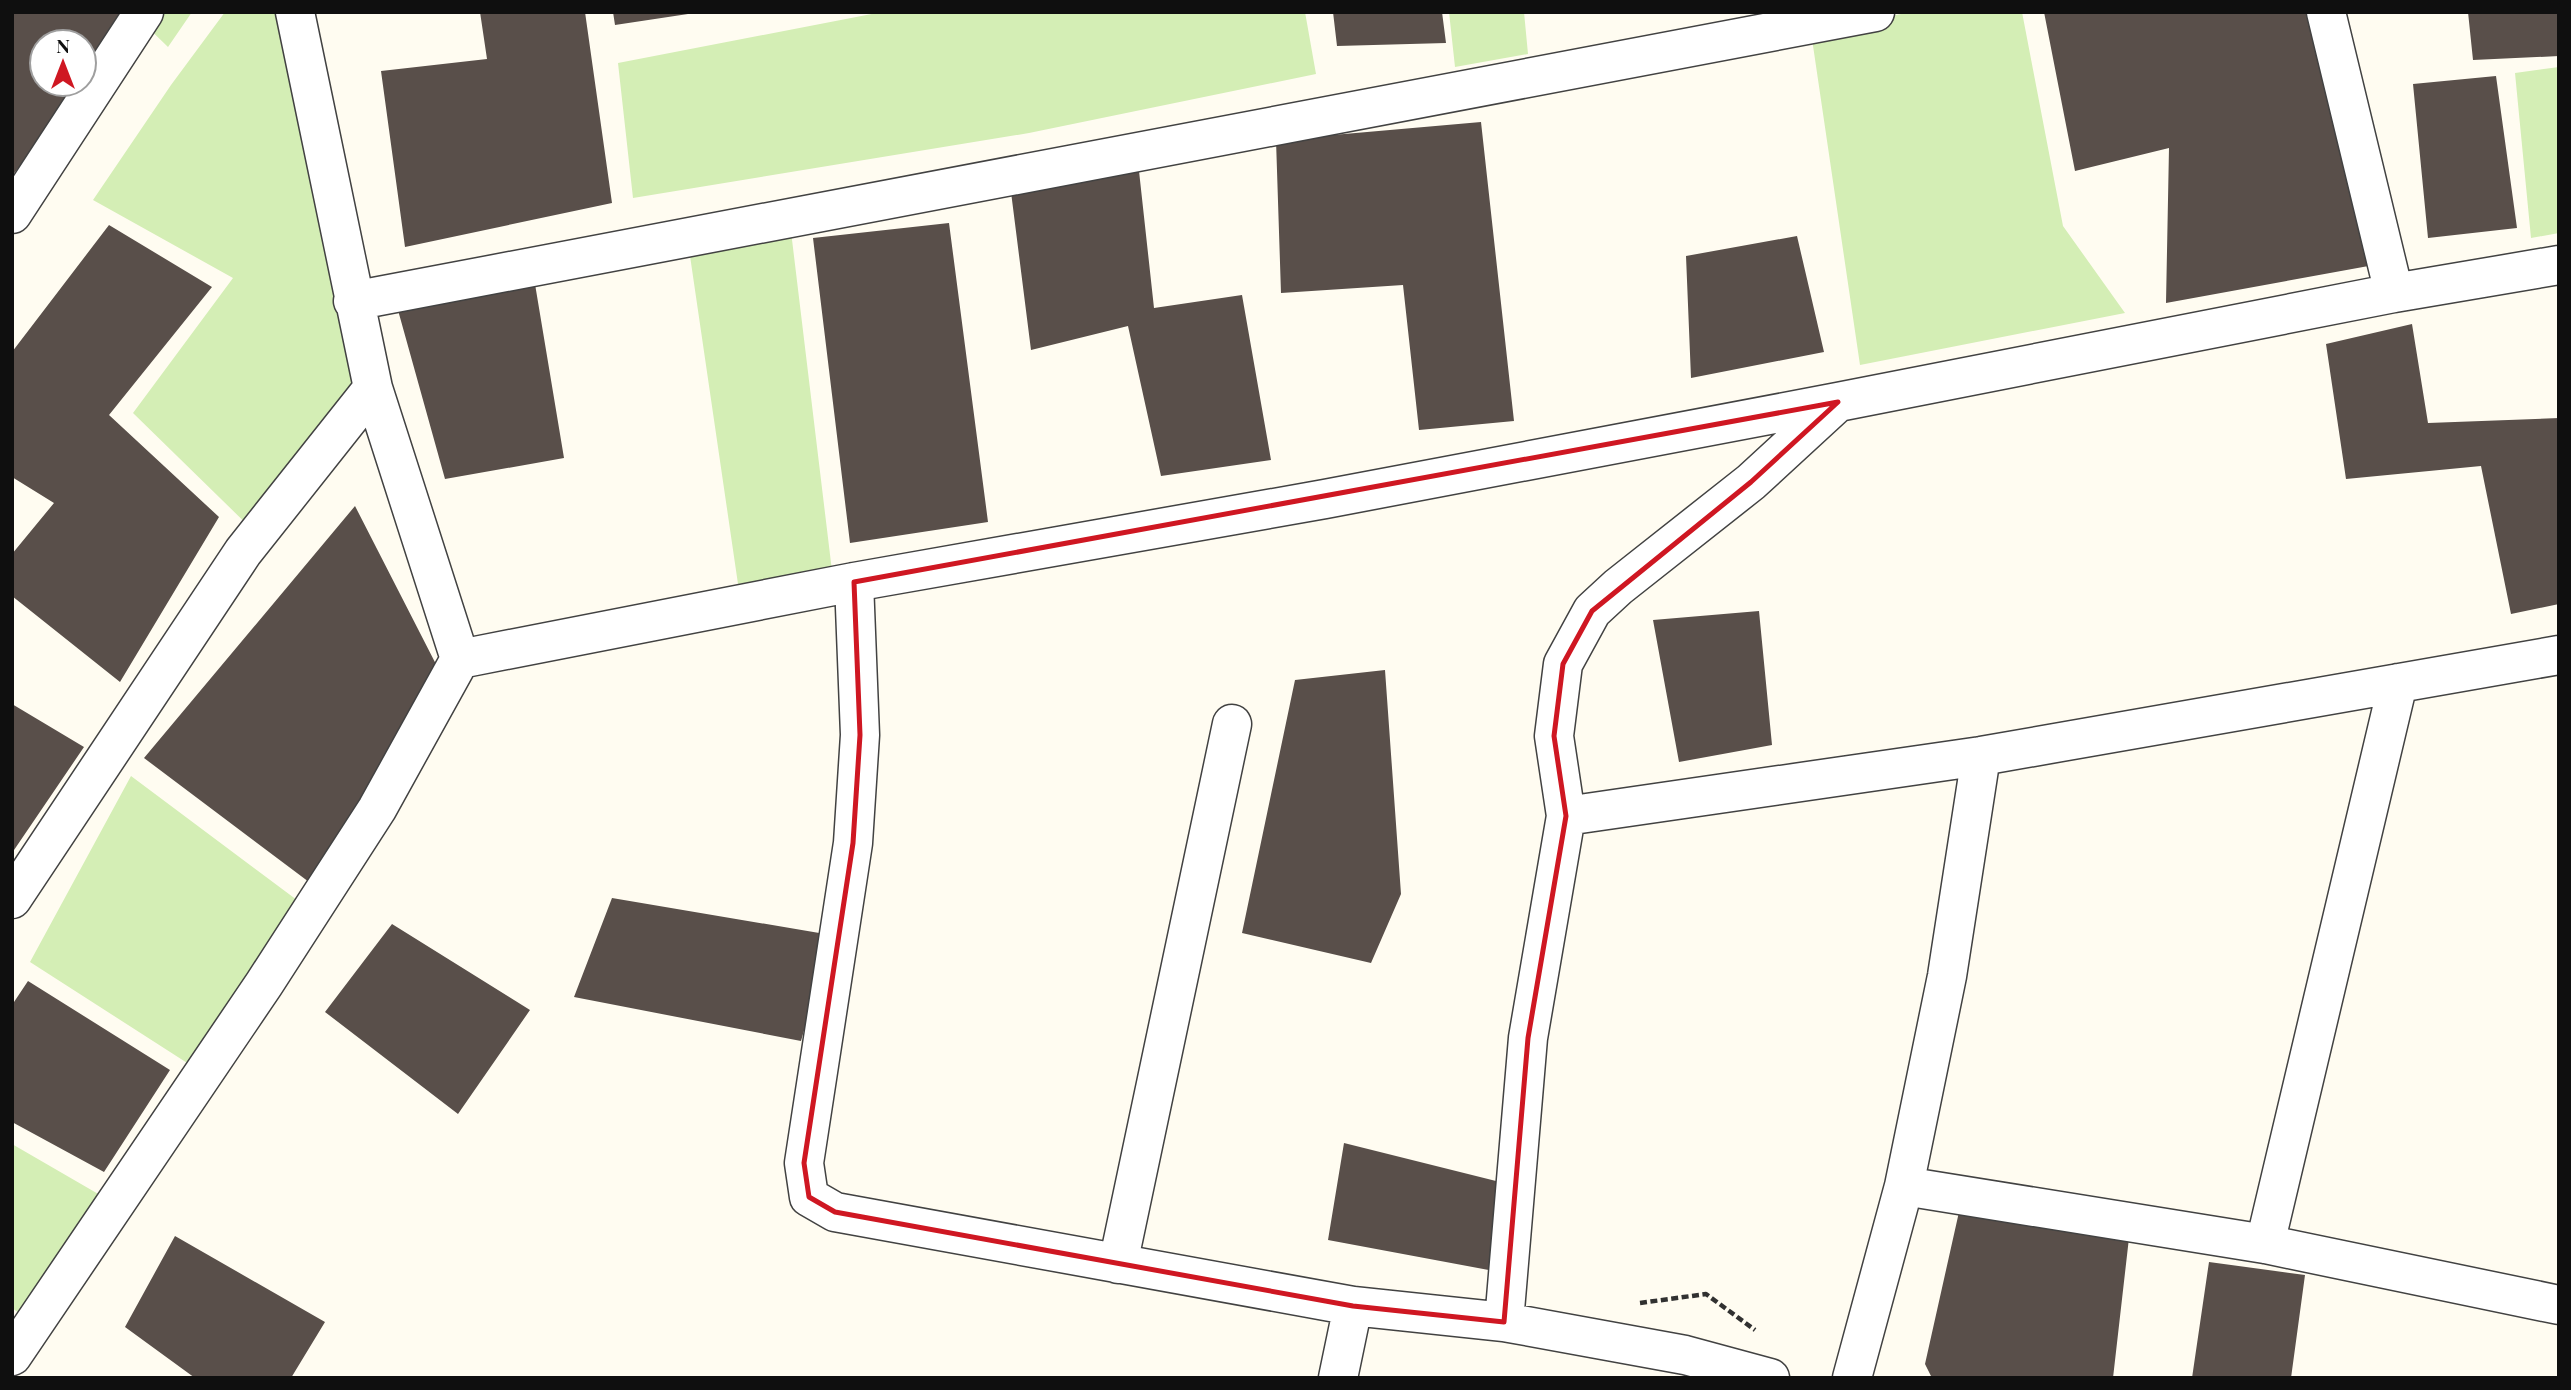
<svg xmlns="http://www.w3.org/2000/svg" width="2571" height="1390" viewBox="0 0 2571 1390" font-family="'Playfair Display',serif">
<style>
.green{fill:#d4eeb5}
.building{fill:#594f4a;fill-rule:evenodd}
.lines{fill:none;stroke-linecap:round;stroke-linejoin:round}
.minor-casing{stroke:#424242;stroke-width:41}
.path{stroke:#313131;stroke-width:4.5;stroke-dasharray:7 3.5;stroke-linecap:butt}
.minor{stroke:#fff;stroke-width:38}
.marked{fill:none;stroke:#cf1722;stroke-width:5;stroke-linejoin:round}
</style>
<rect width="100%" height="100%" fill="#fffcf1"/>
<path class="green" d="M132,12H192L168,47Z
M225,12H300L377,384L264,541L133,413L233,278L93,200L171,85Z
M882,12H1305L1316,74L1029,133L633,198L618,63Z
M1449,12H1524L1528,54L1455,67Z
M1911,12H2022L2063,226L2125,313L1860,365L1811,32Z
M2559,67V233L2531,238L2515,73Z
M790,223L832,571L738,584L689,249Z
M131,776L309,909L195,1068L30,962Z
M12,1144L100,1195L19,1313L12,1308Z"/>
<path class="building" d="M12,12H118L132,23L12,176ZM42,42H84V84H42Z
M480,12H585L612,203L405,247L381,71L487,59Z
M613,12H688V14L615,25Z
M1333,12H1442L1446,43L1337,46Z
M2044,12H2318L2374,265L2166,303L2169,148L2075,171Z
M2468,12H2559V56L2473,60Z
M2496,76L2517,228L2428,238L2413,84Z
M1481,122L1514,421L1419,430L1403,285L1281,293L1276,140Z
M1139,171L1154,308L1242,295L1271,460L1161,476L1128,326L1031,350L1011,192Z
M949,223L988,522L850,543L813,238Z
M109,225L212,287L109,415L219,517L120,682L12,596V554L54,503L12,477V352Z
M1797,236L1824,352L1691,378L1686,256Z
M533,272L564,458L445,479L396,303Z
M2412,324L2428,423L2559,418V604L2511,614L2481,466L2346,479L2326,344Z
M355,506L441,674L309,882L144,758Z
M1759,611L1772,745L1679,762L1653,620Z
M1385,670L1401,894L1371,963L1242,933L1295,680Z
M12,704L84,747L12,853Z
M612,898L831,935L801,1041L574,997Z
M392,924L530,1010L458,1114L325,1012Z
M28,981L170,1070L104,1172L12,1122V1005Z
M1344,1143L1508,1184L1494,1271L1328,1240Z
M1961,1203L2130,1229L2113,1378H1932L1925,1364Z
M175,1236L325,1322L291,1378H195L125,1327Z
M2209,1262L2305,1275L2291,1378H2192Z"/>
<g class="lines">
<defs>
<path id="minor" d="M12,214L144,12
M2394,293L2559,265
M353,301L1875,12
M854,582L860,735L853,843L804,1163L809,1197L835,1212L1353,1306
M460,659L854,582L1325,499L1838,402L2394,293L2326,12
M1566,816L1981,756L2559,655
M12,899L243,552L373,388
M1904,1186L2265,1244L2559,1305
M2265,1244L2398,683
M1118,1264L1232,724
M1504,1322L1528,1038L1566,816L1554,736L1563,664L1592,611L1618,587L1751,482L1838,402
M12,1356L264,984L377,809L460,659L373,388L295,12
M1338,1378L1353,1306L1504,1322L1685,1355L1770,1378
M1852,1378L1904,1186L1947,976L1981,756"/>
</defs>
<use href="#minor" class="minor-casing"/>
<path class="path" d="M1640,1303L1706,1294L1755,1330"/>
<use href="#minor" class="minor"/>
</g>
<path class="marked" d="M1838,402L1751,482L1592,611L1563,664L1554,736L1566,816L1528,1038L1504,1322L1353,1306L835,1212L809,1197L804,1163L853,843L860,735L854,582Z"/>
<rect width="2571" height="1390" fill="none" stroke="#0f0f0f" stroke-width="28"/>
<g transform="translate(63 63)"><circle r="33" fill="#ffffff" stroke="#9f9f9f" stroke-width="2"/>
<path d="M0-5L12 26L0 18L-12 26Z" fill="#cf1722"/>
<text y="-10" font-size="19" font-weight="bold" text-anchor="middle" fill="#0f0f0f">N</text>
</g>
</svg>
